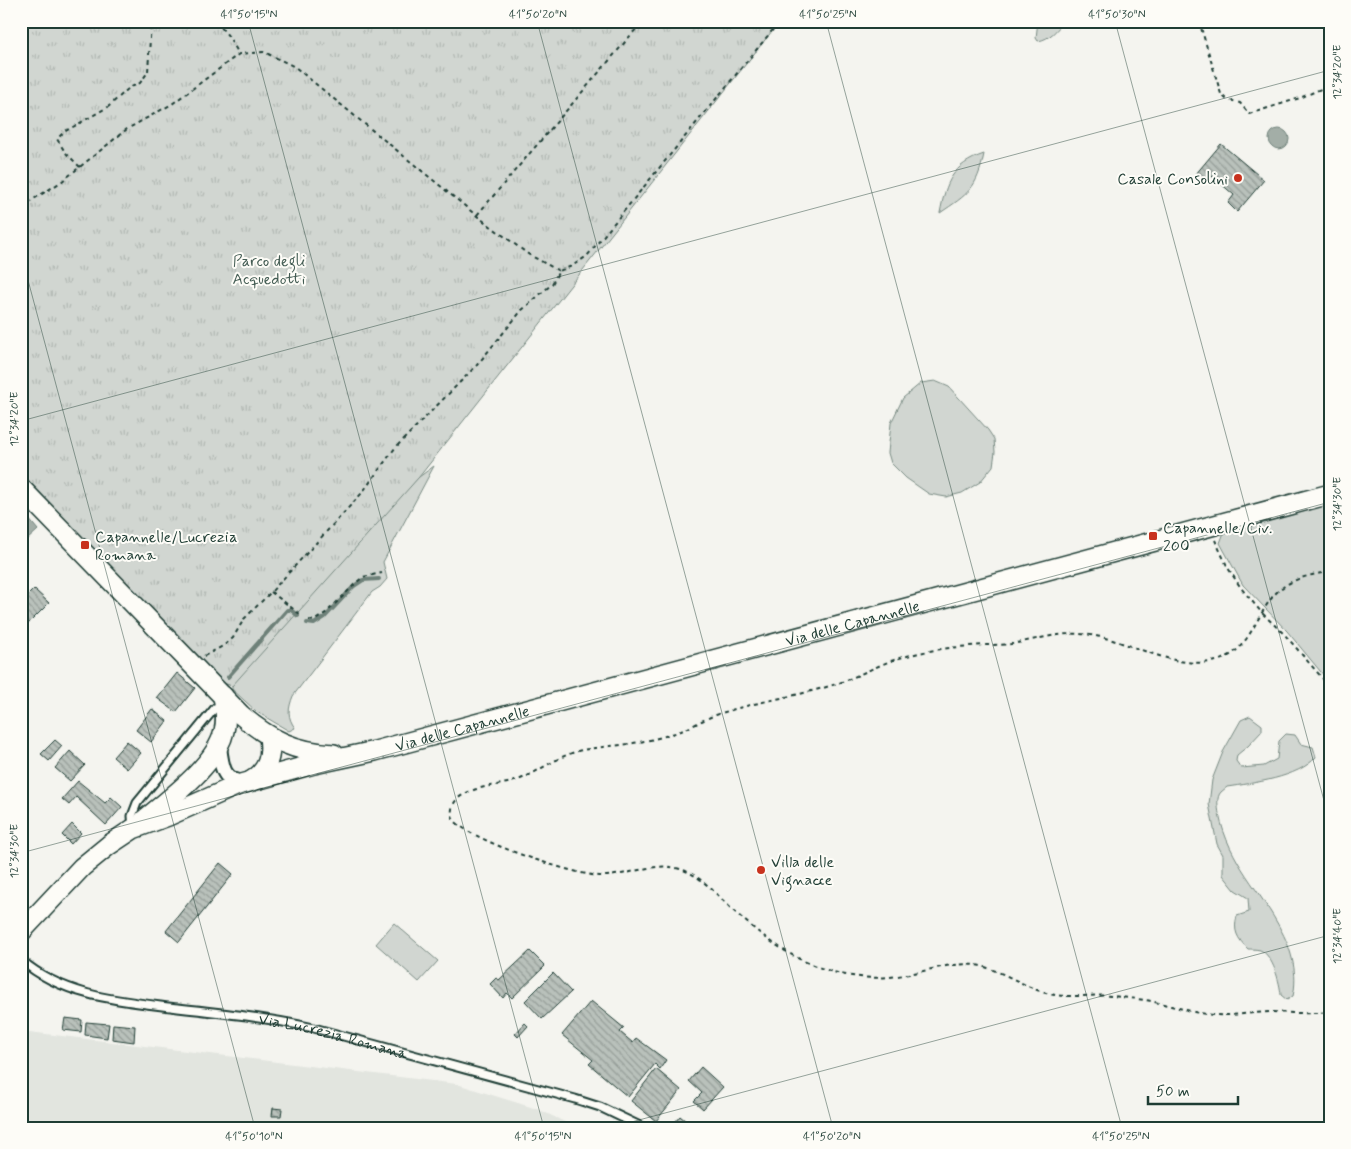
<svg xmlns="http://www.w3.org/2000/svg" width="1351" height="1149" viewBox="0 0 1351 1149" font-family="Mynerve,sans-serif">
<style>
.built{fill:#e2e5df}
.grass{fill:#d1d6d1;stroke:#788a82}
.park{fill:url(#park-tufts);stroke:#788a82}
.water{fill:#a3aea7;stroke:#6e8179}
.lines{fill:none;stroke-linecap:round;stroke-linejoin:round}
.stream{stroke:#6e8179;stroke-width:4}
.building{fill:url(#building-back-hatch);stroke:#1f3d34}
.lane-casing{stroke:#1f3d34;stroke-width:11}
.street-casing{stroke:#1f3d34;stroke-width:18}
.secondary-casing{stroke:#1f3d34;stroke-width:22}
.path{stroke:#1f3d34;stroke-width:2;stroke-dasharray:4 4;stroke-linecap:butt}
.lane{stroke:#fdfcf7;stroke-width:7}
.street{stroke:#fdfcf7;stroke-width:14}
.secondary{stroke:#fdfcf7;stroke-width:19}
.ticks{fill:none;stroke:#1f3d34;stroke-width:1;stroke-opacity:0.45}
.poi-dot{fill:#c8321e;stroke:#fdfcf7;stroke-width:2}
.labels{text-anchor:middle;stroke-width:4;stroke-linejoin:round;paint-order:stroke}
.poi-label{font-size:16px;fill:#1f3d34;stroke:#fdfcf7;text-anchor:start}
.park-label{font-size:16px;fill:#435c53;stroke:#fdfcf7}
.street-label{font-size:16px;fill:#1f3d34;stroke:#fdfcf7}
.neatline{fill:none;stroke:#1f3d34;stroke-width:2}
.ticks-label{font-size:12px;text-anchor:middle;fill:#1f3d34}
</style>
<defs>
<pattern id="park-tufts" width="24" height="20" patternUnits="userSpaceOnUse" patternTransform="scale(1.25)"><rect width="24" height="20" fill="#d1d6d1"/><path d="M3 7l-1-3M5 7V3M7 7l1-3M15 17l-1-3M17 17v-4M19 17l1-3" fill="none" stroke="#b3b9b4"/></pattern>
<pattern id="building-back-hatch" width="6" height="6" patternUnits="userSpaceOnUse" patternTransform="scale(1.25)"><rect width="6" height="6" fill="#b9c1bb"/><path d="M-1 5l2 2M0 0l6 6M5-1l2 2" fill="none" stroke="#969e99"/></pattern>
</defs>
<rect width="100%" height="100%" fill="#f4f4ef"/>
<filter id="ink" filterUnits="userSpaceOnUse"><feTurbulence type="fractalNoise" baseFrequency=".02" numOctaves="2"/><feDisplacementMap in="SourceGraphic" scale="10" xChannelSelector="R" yChannelSelector="G"/><feConvolveMatrix kernelMatrix="1 2 1 2 8 2 1 2 1" color-interpolation-filters="sRGB"/></filter>
<g filter="url(#ink)">
<path class="built" d="M21,1031L457,1084L540,1110L577,1128H21Z"/>
<path class="grass" d="M1038,21H1064C1057,30 1050,39 1038,41L1036,38Z
M984,154C977,189 968,194 940,213C946,182 952,165 984,154Z
M935,381L949,387L988,430L994,439L995,452L993,466L980,482L962,493L946,497L929,494L906,478L891,463L888,453L891,423L903,398L921,383Z
M434,466L383,562L387,579L380,587L372,592L293,696C288,709 287,717 295,728L289,731L257,712L232,689V686L216,680L419,477Z
M1330,504V683L1287,631L1243,585L1220,543L1225,530L1252,525Z
M1250,716L1262,725V731L1248,746L1237,755L1236,761L1241,768L1264,766L1277,759L1279,741L1286,734L1295,735L1301,744L1313,747L1316,757C1298,778 1253,783 1227,787C1225,789 1223,790 1221,792C1216,797 1218,807 1219,814C1229,863 1261,890 1282,932C1292,951 1298,975 1293,996L1287,1000L1281,995C1280,983 1273,955 1260,950C1256,949 1251,949 1248,949C1237,938 1233,931 1237,916L1249,912L1248,898L1235,890L1223,875V855L1217,844L1209,804L1212,780L1223,752L1241,720Z
M394,923L438,961L419,982L376,944Z"/>
<path class="park" d="M21,21H780L419,477L232,686L215,680L21,481Z"/>
<path class="water" d="M1269 139a10 10 0 1 1 20 0a10 10 0 1 1-20 0Z
M28,518L38,530L27,540L23,535L25,533L21,528V523Z"/>
<g class="lines">
<path class="stream" d="M307,623L314,624L325,617L354,586L363,580L379,579
M228,677L287,610H291L298,616"/>
</g>
<path class="building" d="M1221,144L1264,180L1237,212L1228,203L1234,195L1212,176L1205,184L1195,175Z
M34,589L49,603L21,631V613L24,610L21,607V602Z
M177,673L195,688L176,712L157,698Z
M152,709L167,721L151,742L136,730Z
M55,740L62,746L49,761L41,754Z
M127,741L141,753L127,769L113,757Z
M70,751L85,765L70,781L55,768Z
M78,781L105,803L111,797L122,807L106,825L76,797L69,805L62,799Z
M72,824L81,833L71,844L62,835Z
M220,863L233,874L179,942L166,931Z
M530,951L545,966L512,998L507,993L503,998L490,984L496,978L499,980Z
M553,973L571,992L542,1019L525,1001Z
M591,1001L624,1028L620,1032L633,1043L636,1038L666,1060L660,1069L655,1064L628,1097L589,1064L593,1060L562,1035Z
M65,1018L82,1020L81,1032L63,1030Z
M86,1022L109,1024L107,1038L85,1035Z
M525,1023L528,1026L518,1037L515,1034Z
M113,1024L135,1026L134,1042L112,1039Z
M701,1067L723,1087L703,1109L694,1101L702,1093L689,1081Z
M656,1069L681,1090L656,1121L631,1101Z
M273,1108L282,1109L281,1116H272Z
M680,1116L692,1126L690,1128H670Z"/>
<g class="lines">
<defs>
<g id="lane">
<path d="M133,829L132,816L137,803L215,708"/>
<path id="s1" d="M21,960C65,998 123,1001 178,1008C224,1013 269,1018 314,1028L575,1099L600,1107L644,1128"/>
</g>
<path id="street" d="M219,746C221,765 223,785 248,782"/>
<g id="secondary">
<path d="M21,488L241,715C270,740 295,752 334,754"/>
<path d="M251,781C268,771 272,756 269,737"/>
<path d="M144,820C169,799 217,764 224,731C227,720 225,708 223,696"/>
<path id="s2" d="M21,932L82,867L109,845L133,829L168,816L238,785L314,764L375,751L1330,494"/>
</g>
</defs>
<use href="#lane" class="lane-casing"/>
<use href="#street" class="street-casing"/>
<use href="#secondary" class="secondary-casing"/>
<path class="path" d="M216,21L229,37L239,54
M1199,21L1221,94L1226,99L1240,103L1249,114L1300,98L1330,85
M80,167L65,152L57,139L64,132L108,107L129,88L140,83L148,72L151,21
M21,207L61,182L127,129L172,104L239,54L264,52L295,67L477,216L528,254L559,271
M477,215L643,21
M1215,540L1228,568L1241,588L1262,613L1285,635L1330,687
M1330,572C1312,574 1290,579 1277,592C1255,614 1250,653 1216,661C1165,672 1119,630 1068,634C1049,635 1030,641 1011,644C1002,645 992,645 983,645C957,647 932,649 907,656C882,662 860,676 836,684C797,697 755,701 716,715C704,719 693,726 681,731C669,735 656,739 644,741C623,746 600,746 578,751C556,757 539,772 518,780C501,786 479,785 463,795C455,799 449,808 453,818C461,838 577,876 601,876C626,877 651,862 676,868C701,873 718,897 736,913C763,937 790,958 824,969C852,979 881,980 909,974C931,970 952,962 975,965C998,968 1022,986 1046,993C1066,999 1091,994 1112,996C1128,998 1144,999 1159,1003C1178,1007 1196,1014 1215,1015C1234,1016 1254,1012 1273,1012C1292,1013 1310,1014 1330,1012
M271,592L300,614
M309,620L314,621L327,612L357,582L363,577L382,573
M204,656L223,646L233,638L244,619L271,592L362,493L395,448L477,365L522,310L552,284L559,271L572,266L587,256L780,21"/>
<use href="#lane" class="lane"/>
<use href="#street" class="street"/>
<use href="#secondary" class="secondary"/>
</g>
</g>
<path class="ticks" d="M248,21L544,1128M537,21L833,1128M826,21L1122,1128M1115,21L1330,823M21,254L255,1128M21,421L1330,70M21,853L1330,502M609,1128L1330,935"/>
<g class="poi-dot">
<circle cx="1238" cy="178" r="5"/>
<rect x="1148" y="531" width="10" height="10" rx="2.5"/>
<rect x="80" y="540" width="10" height="10" rx="2.5"/>
<circle cx="761" cy="870" r="5"/>
</g>
<g class="labels">
<g class="poi-label">
<text x="1228" y="184" text-anchor="end">Casale Consolini</text>
<text x="1163" y="533">Capannelle/Civ.<tspan x="1163" dy="18">200</tspan></text>
<text x="95" y="542">Capannelle/Lucrezia<tspan x="95" dy="18">Romana</tspan></text>
<text x="771" y="867">Villa delle<tspan x="771" dy="18">Vignacce</tspan></text>
</g>
<g class="park-label">
<text x="269" y="266">Parco degli<tspan x="269" dy="18">Acquedotti</tspan></text>
</g>
<g class="street-label">
<text dy="6" stroke="none"><textPath href="#s2" startOffset="902">Via delle Capannelle</textPath></text>
<text dy="6" stroke="none"><textPath href="#s2" startOffset="498">Via delle Capannelle</textPath></text>
<text dy="6" stroke="none"><textPath href="#s1" startOffset="325">Via Lucrezia Romana</textPath></text>
</g>
</g>
<rect width="1351" height="1149" fill="none" stroke="#fdfcf7" stroke-width="55"/>
<path d="M1148 1096v8h90v-8" fill="none" stroke="#1f3d34" stroke-width="2.5"/>
<text x="1156" y="1096" font-size="15" fill="#1f3d34" stroke="#fdfcf7" stroke-width="4" paint-order="stroke">50 m</text>
<rect x="28" y="28" width="1296" height="1094" class="neatline"/>
<g class="ticks-label">
<text x="249" y="18">41°50'15"N</text>
<text x="538" y="18">41°50'20"N</text>
<text x="828" y="18">41°50'25"N</text>
<text x="1117" y="18">41°50'30"N</text>
<text transform="translate(1337 72) rotate(-90)" y="4">12°34'20"E</text>
<text transform="translate(14 419) rotate(-90)" y="4">12°34'20"E</text>
<text transform="translate(1337 504) rotate(-90)" y="4">12°34'30"E</text>
<text transform="translate(14 851) rotate(-90)" y="4">12°34'30"E</text>
<text transform="translate(1337 936) rotate(-90)" y="4">12°34'40"E</text>
<text x="254" y="1140">41°50'10"N</text>
<text x="543" y="1140">41°50'15"N</text>
<text x="832" y="1140">41°50'20"N</text>
<text x="1121" y="1140">41°50'25"N</text>
</g>
</svg>
